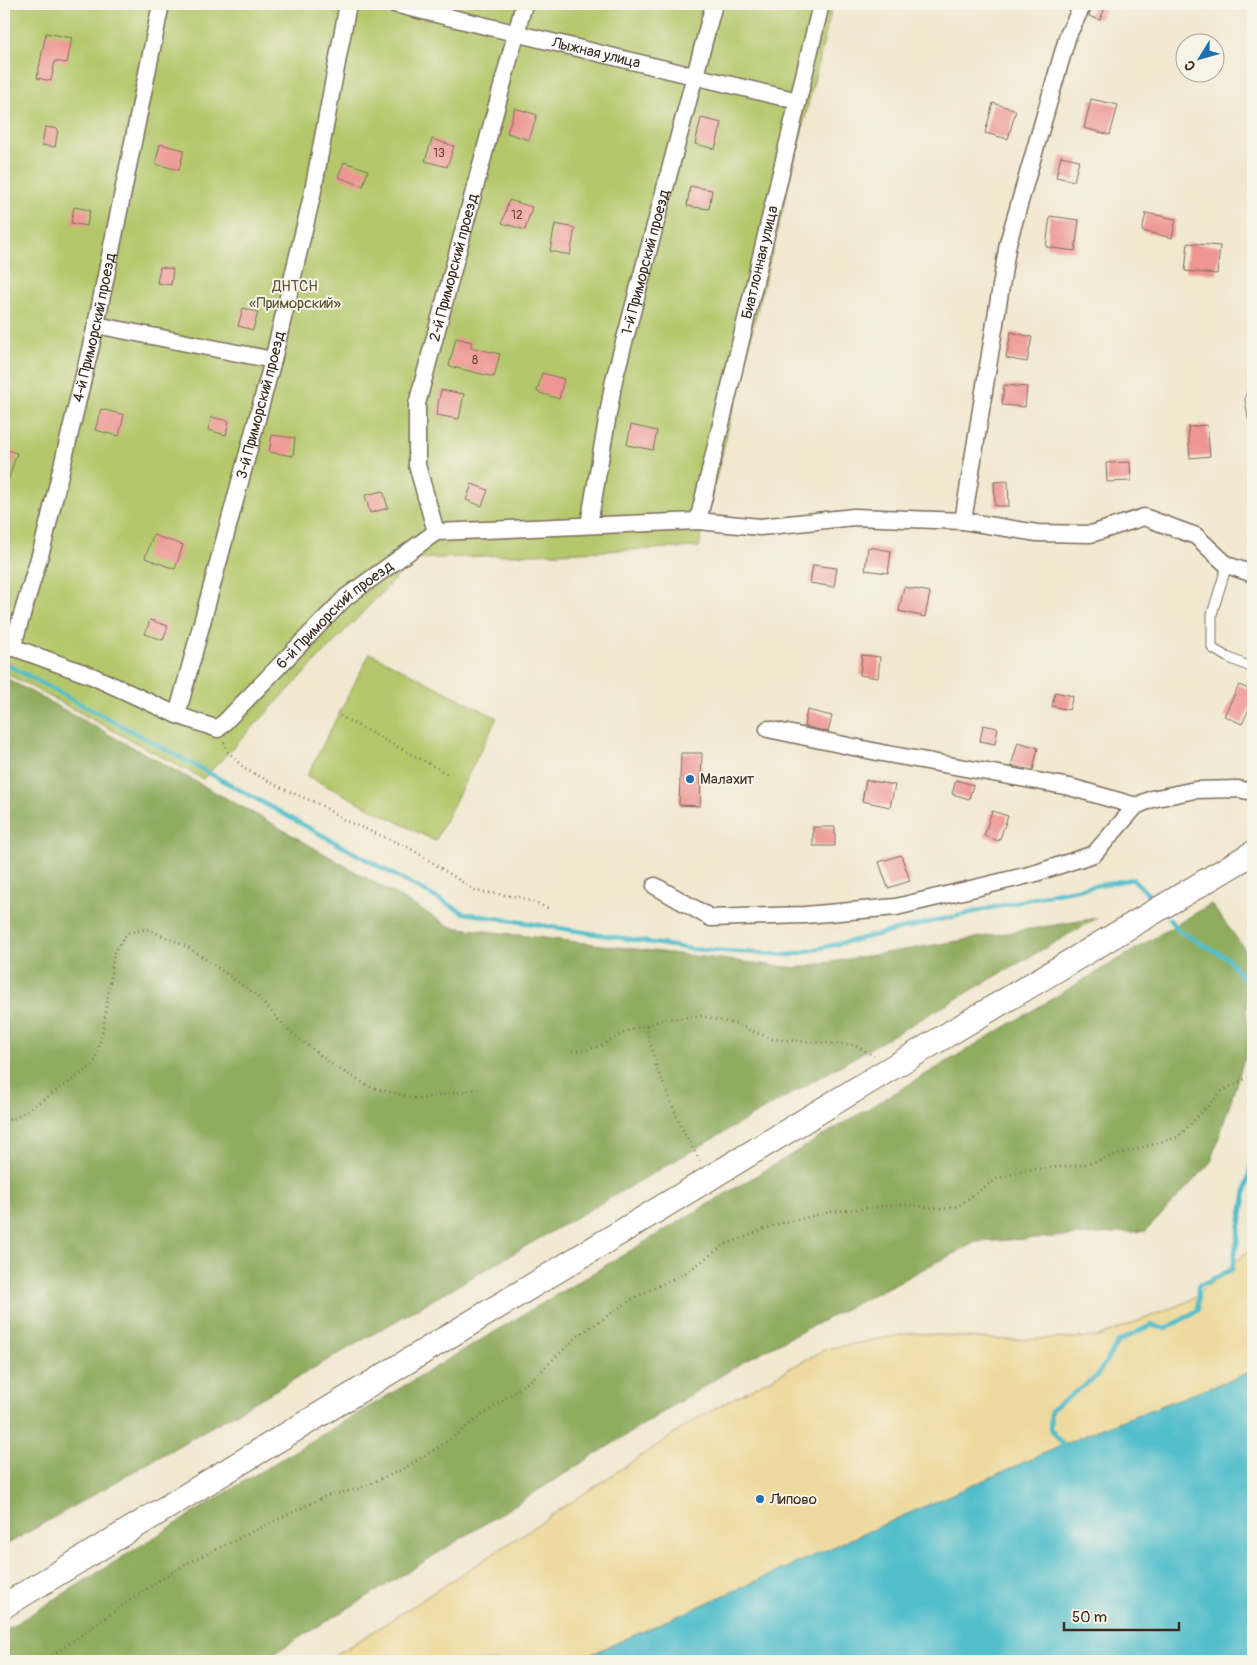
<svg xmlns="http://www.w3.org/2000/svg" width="1257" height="1665" viewBox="0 0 1257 1665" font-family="Pangolin,sans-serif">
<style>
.green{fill:#b4c76b;stroke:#787844}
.forest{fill:#8fac5f;stroke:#656b3e}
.sand{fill:#eeda9e;stroke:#94825e}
.water{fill:#51becb;stroke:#467474}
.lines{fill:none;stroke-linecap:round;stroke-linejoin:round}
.stream{stroke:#51becb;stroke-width:4.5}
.building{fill:#ed9693}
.service-casing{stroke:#7b6c5c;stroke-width:11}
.minor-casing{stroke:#7b6c5c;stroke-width:19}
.secondary-casing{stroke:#7b6c5c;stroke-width:26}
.path{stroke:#7b6c5c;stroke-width:2.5;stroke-dasharray:1 4;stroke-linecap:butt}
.service{stroke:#fff;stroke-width:9}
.minor{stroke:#fff;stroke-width:16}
.secondary{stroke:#fff;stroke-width:24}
.poi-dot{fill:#1f6fb2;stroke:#f7f3e8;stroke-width:2}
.labels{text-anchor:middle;stroke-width:4;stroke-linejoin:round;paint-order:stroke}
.number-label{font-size:12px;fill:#68453b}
.street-label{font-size:15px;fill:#3b2a1e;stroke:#f7f3e8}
.park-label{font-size:15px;fill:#595131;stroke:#f7f3e8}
.poi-label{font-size:15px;fill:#3b2a1e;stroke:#f7f3e8;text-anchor:start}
</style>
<rect width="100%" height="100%" fill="#f7f3e8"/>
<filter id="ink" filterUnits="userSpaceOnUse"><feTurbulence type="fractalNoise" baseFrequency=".02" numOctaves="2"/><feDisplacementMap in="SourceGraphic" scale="10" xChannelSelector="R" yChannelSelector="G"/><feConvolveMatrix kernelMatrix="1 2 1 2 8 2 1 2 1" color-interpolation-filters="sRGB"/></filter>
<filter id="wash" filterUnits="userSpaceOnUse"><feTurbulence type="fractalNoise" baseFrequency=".0096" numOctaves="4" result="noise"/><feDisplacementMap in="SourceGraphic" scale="20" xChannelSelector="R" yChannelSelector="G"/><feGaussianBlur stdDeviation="1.12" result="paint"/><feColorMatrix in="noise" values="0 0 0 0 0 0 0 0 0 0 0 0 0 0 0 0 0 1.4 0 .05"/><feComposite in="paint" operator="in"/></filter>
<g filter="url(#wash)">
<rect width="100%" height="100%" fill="#f1e8d0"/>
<path class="green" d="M4,4H833L699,547L414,559L203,779L4,672Z
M370,653L497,718L435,841L307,776Z"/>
<path class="forest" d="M4,677L266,820L451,927L795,968L1097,918L4,1546Z
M1211,904L1244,948L1248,1047L1211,1162L1146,1231L976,1242L746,1360L406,1573L261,1661H4V1631L248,1479Z"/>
<path class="sand" d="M1253,1247V1371L1097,1430L576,1661H323L354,1644L496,1552L701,1416L826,1349L911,1333L1008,1340L1098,1337L1189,1301Z"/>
<path class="water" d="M1253,1371V1661H576L1097,1430Z"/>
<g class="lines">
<path class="stream" d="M4,663L167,750L464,913L691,949L791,955L1055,893L1133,879L1151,897
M1169,919L1179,931L1226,957L1253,990
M1063,1445L1050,1428L1051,1410L1097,1376L1118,1342L1151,1325L1166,1329L1198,1310V1286L1232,1270L1253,1152"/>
</g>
<g id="blocks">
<path class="building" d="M1093,4L1105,8L1100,20L1089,16Z
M46,33L72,38L67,63L55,61L51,81L37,78Z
M1091,99L1118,105L1110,135L1084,128Z
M993,103L1016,110L1008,139L985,133Z
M515,108L537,115L529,140L507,133Z
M701,118L722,123L715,149L695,144Z
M45,127L58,129L55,147L42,145Z
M432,139L454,146L447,167L425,161Z
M160,144L184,150L179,170L155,164Z
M1061,156L1079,160L1074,181L1056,177Z
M344,162L368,170L363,186L338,177Z
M690,186L712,190L709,209L687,206Z
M509,200L532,207L525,230L502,223Z
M74,207L90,210L87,226L71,223Z
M1146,213L1176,219L1172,238L1142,231Z
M1050,216L1079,220L1075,251L1046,247Z
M555,224L575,228L570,255L550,251Z
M1188,243L1220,246L1217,274L1185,271Z
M160,267L173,269L171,285L157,283Z
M243,308L258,312L253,330L238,326Z
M1011,332L1032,337L1027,362L1006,358Z
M456,338L472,342L470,347L500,354L494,377L449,366Z
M542,373L564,379L559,399L537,392Z
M1004,385L1027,387L1025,407L1002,405Z
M441,390L464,394L459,419L436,415Z
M101,409L124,415L119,436L95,430Z
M211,417L229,421L226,435L208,430Z
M631,425L657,431L653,450L627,445Z
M1207,425L1210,456L1190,458L1188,427Z
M272,435L295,438L293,456L269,452Z
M4,449L17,453L6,487L4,486Z
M1130,462L1131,481L1107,482L1106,463Z
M1008,481L1009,506H995L994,482Z
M472,484L488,490L482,506L466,500Z
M383,491L388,508L370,513L365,495Z
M153,535L183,545L175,569L145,558Z
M868,547L891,551L888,573L865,570Z
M813,565L837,568L834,587L810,583Z
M904,587L930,592L925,617L899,611Z
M150,620L168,626L163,640L145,634Z
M862,655L880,657L878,678L860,675Z
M1239,685L1253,691V701L1242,724L1224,716Z
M1055,692L1073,696L1069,710L1052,706Z
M807,710L832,716L828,732L804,726Z
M983,725L998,728L995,744L980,741Z
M1018,742L1038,748L1033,770L1011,766Z
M681,753H702L700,806L679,805Z
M866,780L895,785L890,807L862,801Z
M956,780L973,785L969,799L952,794Z
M992,811L1008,816L999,841L984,836Z
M813,827H835V846H813Z
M901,855L910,881L888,888L879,862Z"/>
</g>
</g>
<g filter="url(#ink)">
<use href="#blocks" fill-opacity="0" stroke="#7b6c5c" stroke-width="1"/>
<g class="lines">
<defs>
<path id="service" d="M1253,389L1250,399L1253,417
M1227,565L1212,614V648L1227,657L1253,668"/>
<g id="minor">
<path id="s1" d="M394,4L798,101"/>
<path d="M96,325L273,360"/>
<path id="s2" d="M698,521L821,4"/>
<path d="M963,521L1008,243L1068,35L1083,4"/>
<path id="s3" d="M589,524L614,380L714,4"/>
<path id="s4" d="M436,532L417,465V404L524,4"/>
<path id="s5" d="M4,644L92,676L177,715L218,729L346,597L436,532L698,521L760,527L854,517L963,521L1037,533L1091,534L1144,517L1196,536L1227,565L1253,574"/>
<path id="s6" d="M12,648L43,545L96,325L161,4"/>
<path id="s7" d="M177,715L273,360L312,196L348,4"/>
<path d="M768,729L882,753L1070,787L1136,806"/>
<path d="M655,886L711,918L805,915L896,907L1033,874L1094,854L1136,806L1152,799L1195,790L1238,789L1253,792"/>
</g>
<path id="secondary" d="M4,1606L893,1067L1253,853"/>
</defs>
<use href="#service" class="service-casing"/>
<use href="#minor" class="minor-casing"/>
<use href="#secondary" class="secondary-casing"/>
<path class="path" d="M340,716L450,775
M224,742L228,752L245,769L286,790L321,805L344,820L410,848L476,891L520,897L550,909
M646,1026L656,1066L684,1133L700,1161
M572,1051L586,1050L600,1046L628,1031L665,1019L702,1016L735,1024L772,1039L855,1045L874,1056
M4,1121L15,1118L70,1082L94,1064L103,1030L114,953L127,933L147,929L188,947L255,994L288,1030L334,1066L370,1087L418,1099L478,1089
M44,1661L158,1581L186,1564L326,1496L358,1489L401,1470L442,1445L536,1376L580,1334L634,1298L687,1272L724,1245L778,1224L830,1212L905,1204L943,1209L958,1206L996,1179L1026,1170L1082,1165L1178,1137L1222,1091L1253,1075"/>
<use href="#service" class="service"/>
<use href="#minor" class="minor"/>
<use href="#secondary" class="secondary"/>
</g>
</g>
<g class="poi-dot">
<circle cx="690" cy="779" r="5"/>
<circle cx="760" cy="1499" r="5"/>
</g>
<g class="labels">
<g class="number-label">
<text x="439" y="157">13</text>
<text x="517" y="219">12</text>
<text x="475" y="364">8</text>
</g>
<g class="street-label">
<text dy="5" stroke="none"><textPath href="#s1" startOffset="208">Лыжная улица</textPath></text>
<text dy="5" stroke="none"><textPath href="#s2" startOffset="266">Биатлонная улица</textPath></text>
<text dy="5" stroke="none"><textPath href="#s3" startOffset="268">1-й Приморский проезд</textPath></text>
<text dy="5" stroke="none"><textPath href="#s4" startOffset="272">2-й Приморский проезд</textPath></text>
<text dy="5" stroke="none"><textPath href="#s6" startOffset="331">4-й Приморский проезд</textPath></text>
<text dy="5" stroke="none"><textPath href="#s7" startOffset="321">3-й Приморский проезд</textPath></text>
<text dy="5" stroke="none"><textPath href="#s5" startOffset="394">6-й Приморский проезд</textPath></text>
</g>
<g class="park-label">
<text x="295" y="291">ДНТСН<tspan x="295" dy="17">«Приморский»</tspan></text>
</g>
<g class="poi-label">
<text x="700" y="784">Малахит</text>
<text x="770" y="1504">Липово</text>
</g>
</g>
<rect width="1257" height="1665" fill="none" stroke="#f7f3e8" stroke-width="20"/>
<g transform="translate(1200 58) rotate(233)"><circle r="24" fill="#f7f3e8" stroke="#aca397"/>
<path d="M0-4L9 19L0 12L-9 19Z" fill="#1f6fb2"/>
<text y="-8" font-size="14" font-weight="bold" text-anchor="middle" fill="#3b2a1e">С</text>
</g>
<path d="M1064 1622v8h115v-8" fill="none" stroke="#3b2a1e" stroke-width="2.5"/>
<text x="1072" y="1622" font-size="15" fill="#3b2a1e" stroke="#f7f3e8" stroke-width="4" paint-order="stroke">50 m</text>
</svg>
